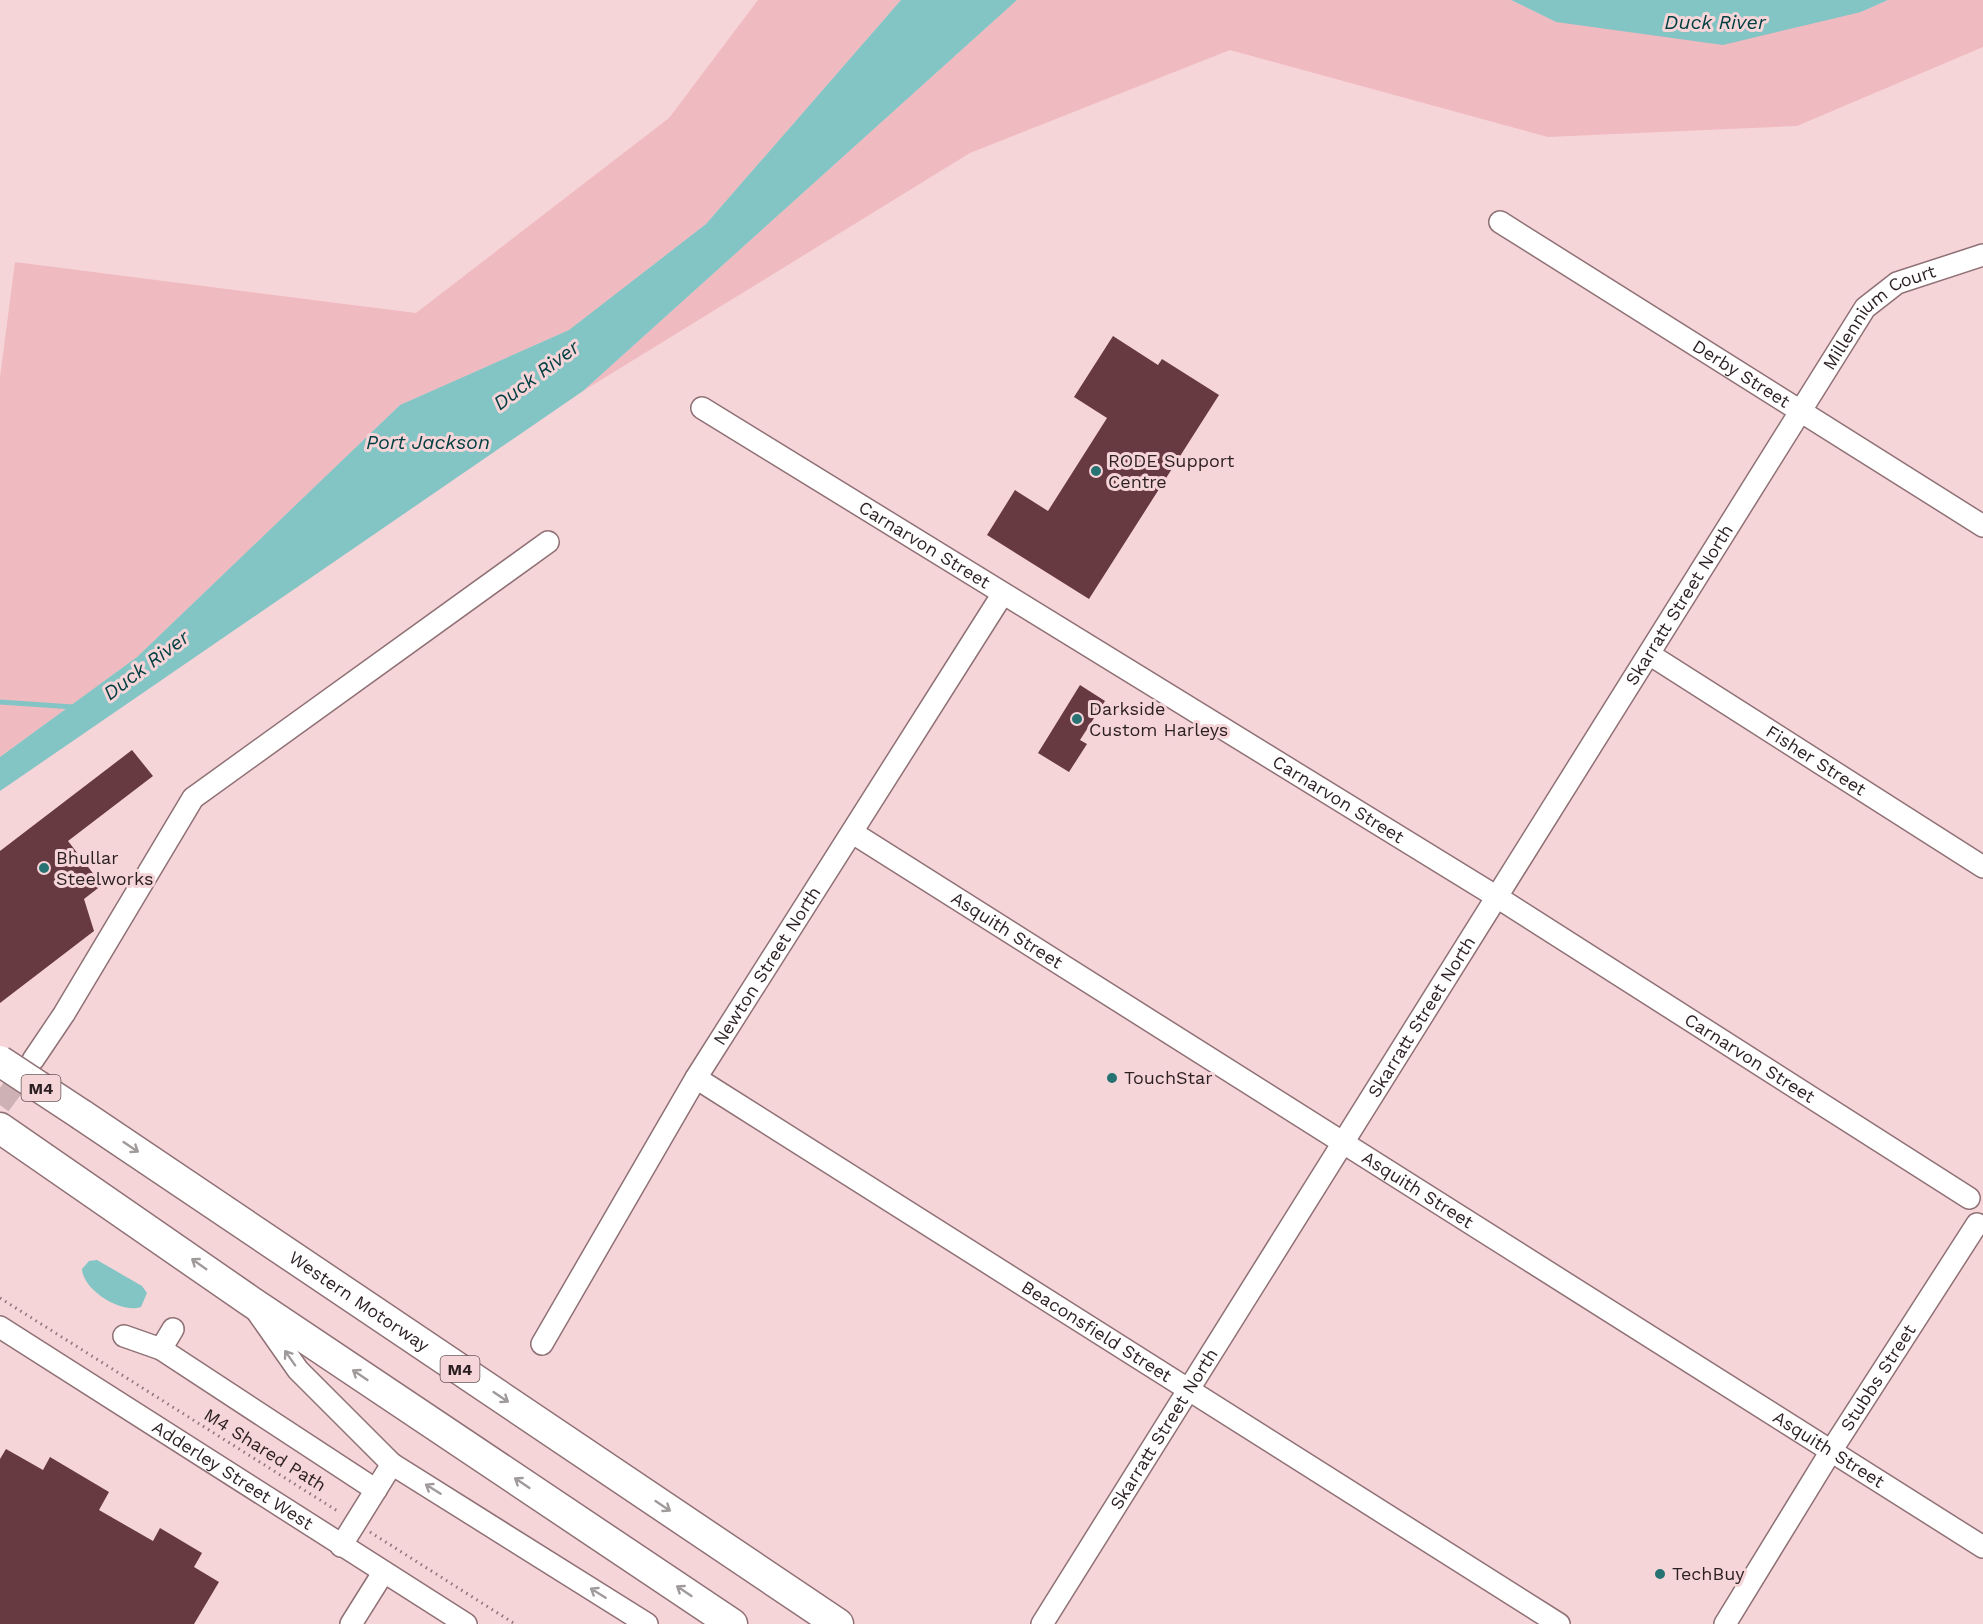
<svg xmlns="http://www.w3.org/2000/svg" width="1983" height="1624" viewBox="0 0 1983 1624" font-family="'Work Sans',sans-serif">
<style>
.green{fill:#f0bac1}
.water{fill:#83c4c5}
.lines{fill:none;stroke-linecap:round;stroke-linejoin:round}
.stream{stroke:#83c4c5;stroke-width:5}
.building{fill:#673940}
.minor-tunnel{stroke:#cdb1b4;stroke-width:21;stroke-dasharray:21 10;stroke-linecap:butt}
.minor-casing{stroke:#8f7175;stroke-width:24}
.highway-casing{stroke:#8f7175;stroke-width:33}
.path{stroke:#8c7679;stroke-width:3;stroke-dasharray:1.5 4.5;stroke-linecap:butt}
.minor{stroke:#fff;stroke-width:21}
.highway{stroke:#fff;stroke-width:30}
.highway-bridge-casing{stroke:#8f7175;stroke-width:33;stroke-linecap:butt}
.highway-bridge{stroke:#fff;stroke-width:30}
.oneway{stroke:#a09a9b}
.poi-dot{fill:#277273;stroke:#f6d5d9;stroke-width:2}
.labels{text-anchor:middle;stroke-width:6;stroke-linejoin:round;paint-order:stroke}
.shield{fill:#f6d5d9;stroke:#685658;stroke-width:1.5}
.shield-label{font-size:16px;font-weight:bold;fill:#2b1f21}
.street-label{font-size:18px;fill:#2b1f21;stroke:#f6d5d9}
.poi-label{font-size:18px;fill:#2b1f21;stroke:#f6d5d9;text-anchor:start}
.water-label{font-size:20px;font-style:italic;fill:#003f41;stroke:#f6d5d9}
</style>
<rect width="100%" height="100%" fill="#f6d5d9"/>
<path class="green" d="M758,0H901L706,224L569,330L400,405L137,657L0,757V377L15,262L416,313L669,118Z
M1017,0H1511L1556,22L1861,12L1888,0H1983V47L1797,126L1548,137L1230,50L970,153L583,391Z"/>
<path class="water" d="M901,0H1017L583,391L0,791V757L137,657L400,405L569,330L706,224Z
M1511,0H1888L1861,12L1723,45L1556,22Z
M97,1260L142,1286L147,1293L141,1307C121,1314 83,1290 82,1269L89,1261Z"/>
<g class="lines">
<path class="stream" d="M0,702L73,707"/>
</g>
<path class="building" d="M1113,336L1158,365L1162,359L1219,395L1089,599L987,535L1015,490L1048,511L1107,418L1074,397Z
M1080,685L1105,701L1080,740L1087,744L1069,772L1038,753Z
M132,750L153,776L68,841L102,885L84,899L94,931L0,1003V851Z
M6,1449L43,1470L50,1457L109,1492L99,1510L153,1541L160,1528L202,1553L194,1567L219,1582L194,1624H0V1459Z"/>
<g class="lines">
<path class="minor-tunnel" d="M0,1105L29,1066"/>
<defs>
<g id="minor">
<path id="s1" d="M1500,222L1983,526"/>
<path id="s2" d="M702,408L1497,897L1969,1198"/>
<path id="s3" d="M1649,654L1983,867"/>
<path id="s4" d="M853,833L1983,1547"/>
<path d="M33,1060L64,1014L193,798L548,542"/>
<path id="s5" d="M696,1078L1559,1624"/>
<path d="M258,1313L298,1370L392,1464L647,1624"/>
<path id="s6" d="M0,1327L466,1624"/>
<path d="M124,1336L161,1349L376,1490"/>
<path id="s7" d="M542,1344L696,1078L1002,595"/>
<path d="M161,1349L173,1329"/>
<path d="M341,1546L392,1464"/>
<path d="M351,1624L383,1573"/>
<path id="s8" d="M1042,1624L1865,308L1897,283L1983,255"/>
<path id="s9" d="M1725,1624L1831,1451L1977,1224"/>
</g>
<g id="highway">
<path id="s10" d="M82,1115L838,1624"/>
<path d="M0,1128L250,1301L732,1624"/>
</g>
</defs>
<use href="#minor" class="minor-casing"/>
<use href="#highway" class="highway-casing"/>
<path class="path" d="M0,1298L339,1512
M370,1532L515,1624"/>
<use href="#minor" class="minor"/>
<use href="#highway" class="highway"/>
<defs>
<path id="highway-bridge" d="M0,1061L82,1115"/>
</defs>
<use href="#highway-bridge" class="highway-bridge-casing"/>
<use href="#highway-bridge" class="highway-bridge"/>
</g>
<defs><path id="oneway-shaft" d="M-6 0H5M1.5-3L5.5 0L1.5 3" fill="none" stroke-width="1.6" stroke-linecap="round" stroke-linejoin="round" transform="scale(1.5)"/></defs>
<g class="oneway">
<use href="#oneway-shaft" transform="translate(131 1147) rotate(34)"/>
<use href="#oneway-shaft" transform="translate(199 1264) rotate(-145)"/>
<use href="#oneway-shaft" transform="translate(290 1358) rotate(-125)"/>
<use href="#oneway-shaft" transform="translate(360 1375) rotate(-146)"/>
<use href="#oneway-shaft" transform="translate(501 1397) rotate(34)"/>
<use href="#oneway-shaft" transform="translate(522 1483) rotate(-146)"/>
<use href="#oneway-shaft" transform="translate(433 1489) rotate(-148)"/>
<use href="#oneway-shaft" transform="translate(663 1506) rotate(34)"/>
<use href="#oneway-shaft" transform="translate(684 1591) rotate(-146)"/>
<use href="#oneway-shaft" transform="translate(598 1593) rotate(-148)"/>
</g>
<g class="poi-dot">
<circle cx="1096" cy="471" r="6"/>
<circle cx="1077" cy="719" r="6"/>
<circle cx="44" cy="868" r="6"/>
<circle cx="1112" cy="1078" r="6"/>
<circle cx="1660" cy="1574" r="6"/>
</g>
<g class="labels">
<g class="shield">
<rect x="21.5" y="1075" width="39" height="26" rx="4.5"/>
<rect x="440.5" y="1356" width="39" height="26" rx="4.5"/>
</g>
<g class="shield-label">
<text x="41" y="1094">M4</text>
<text x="460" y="1375">M4</text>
</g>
<g class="street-label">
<text dy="6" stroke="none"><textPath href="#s8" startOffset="1557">Millennium Court</textPath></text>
<text dy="6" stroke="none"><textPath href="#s1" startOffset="285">Derby Street</textPath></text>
<text dy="6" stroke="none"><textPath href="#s2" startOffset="261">Carnarvon Street</textPath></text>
<text dy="6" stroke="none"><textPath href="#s8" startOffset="1202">Skarratt Street North</textPath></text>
<text dy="6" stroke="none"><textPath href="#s3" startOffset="198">Fisher Street</textPath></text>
<text dy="6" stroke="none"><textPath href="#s2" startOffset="747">Carnarvon Street</textPath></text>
<text dy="6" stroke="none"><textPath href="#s4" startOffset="182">Asquith Street</textPath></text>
<text dy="6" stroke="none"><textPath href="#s7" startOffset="440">Newton Street North</textPath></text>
<text dy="6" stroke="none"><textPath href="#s8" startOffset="716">Skarratt Street North</textPath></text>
<text dy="6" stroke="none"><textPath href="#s2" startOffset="1233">Carnarvon Street</textPath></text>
<text dy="6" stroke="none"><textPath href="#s4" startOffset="668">Asquith Street</textPath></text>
<text dy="6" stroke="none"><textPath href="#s10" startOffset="334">Western Motorway</textPath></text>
<text dy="6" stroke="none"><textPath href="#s5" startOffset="474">Beaconsfield Street</textPath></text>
<text dy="6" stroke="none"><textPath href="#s9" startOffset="290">Stubbs Street</textPath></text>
<text dy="6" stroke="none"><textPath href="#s8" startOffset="230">Skarratt Street North</textPath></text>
<text transform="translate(265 1450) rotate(32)" y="6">M4 Shared Path</text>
<text dy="6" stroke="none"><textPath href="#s4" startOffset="1154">Asquith Street</textPath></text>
<text dy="6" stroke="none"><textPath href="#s6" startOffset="276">Adderley Street West</textPath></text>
</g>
<g class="poi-label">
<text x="1108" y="467">RODE Support<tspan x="1108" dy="21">Centre</tspan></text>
<text x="1089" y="715">Darkside<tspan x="1089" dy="21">Custom Harleys</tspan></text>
<text x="56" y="864">Bhullar<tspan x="56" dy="21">Steelworks</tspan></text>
<text x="1124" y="1084">TouchStar</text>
<text x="1672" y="1580">TechBuy</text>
</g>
<g class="water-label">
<text x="1715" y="29">Duck River</text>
<text transform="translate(536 375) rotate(-37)" y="7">Duck River</text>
<text x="428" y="449">Port Jackson</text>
<text transform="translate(146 665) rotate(-37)" y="7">Duck River</text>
</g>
</g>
</svg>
